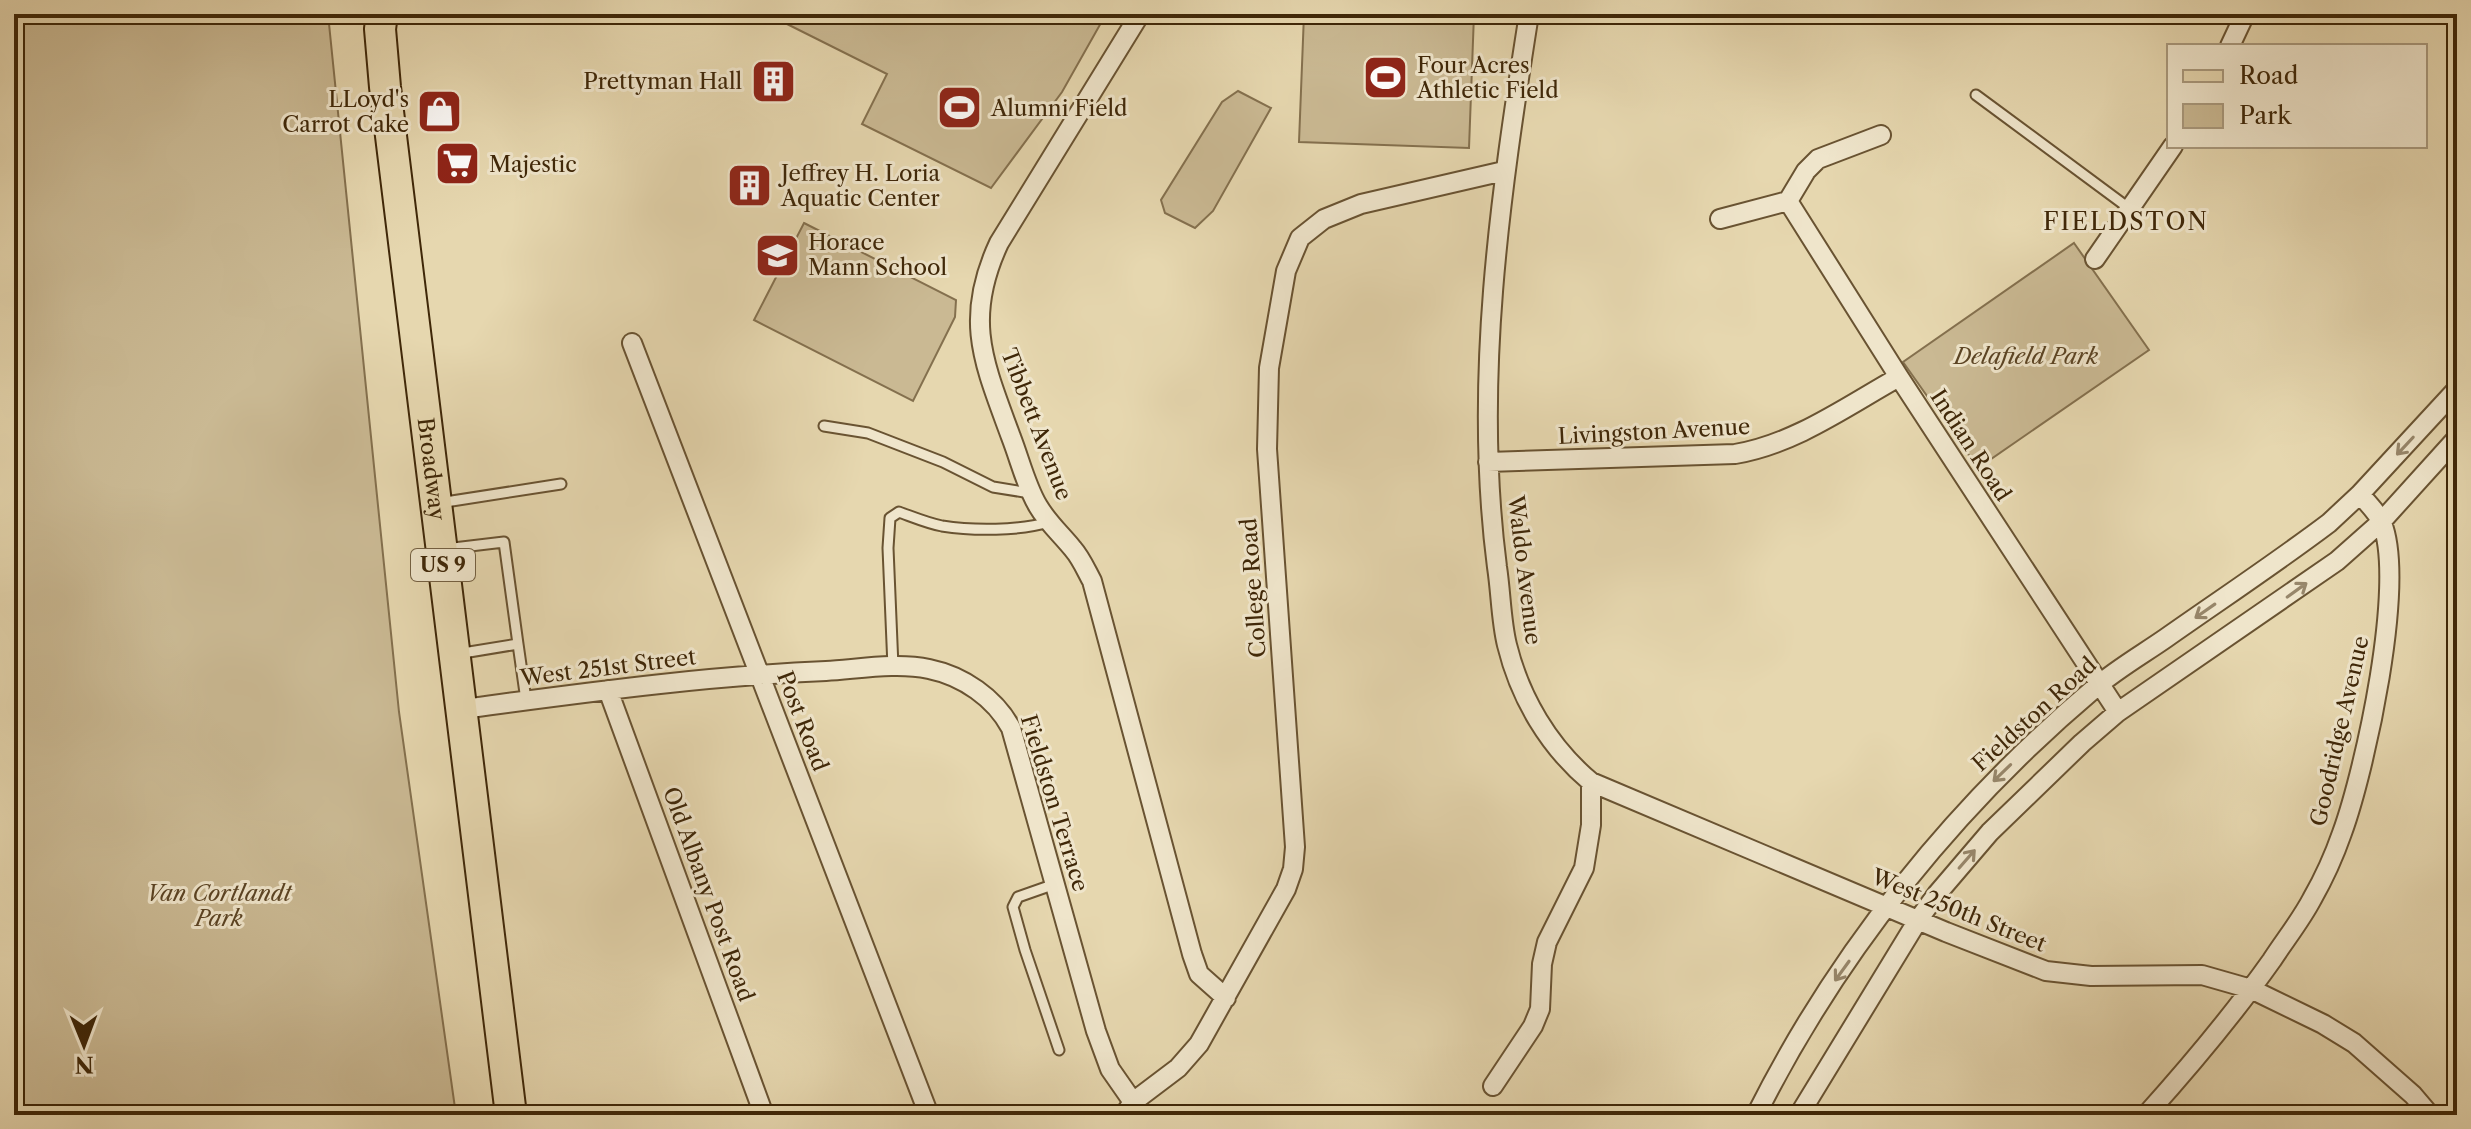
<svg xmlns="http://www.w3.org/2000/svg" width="2471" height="1129" viewBox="0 0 2471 1129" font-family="'Libre Caslon Text',serif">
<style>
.park{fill:#cab993;stroke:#84704e;stroke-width:2}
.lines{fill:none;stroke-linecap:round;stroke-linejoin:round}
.service-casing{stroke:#695332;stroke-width:13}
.minor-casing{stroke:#695332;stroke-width:22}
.primary-casing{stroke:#3f2708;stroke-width:34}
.service{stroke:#efe5cb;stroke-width:9}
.minor{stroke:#efe5cb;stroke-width:18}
.primary{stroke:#e6d7af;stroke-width:30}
.oneway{stroke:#97866a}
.labels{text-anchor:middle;stroke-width:6;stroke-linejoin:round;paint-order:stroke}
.shield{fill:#efe5cb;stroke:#746042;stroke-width:2}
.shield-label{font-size:20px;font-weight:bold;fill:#3f2708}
.poi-label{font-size:22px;fill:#3f2708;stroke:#efe5cb;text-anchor:start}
.park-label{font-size:22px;font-style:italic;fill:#5b4424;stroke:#efe5cb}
.street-label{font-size:22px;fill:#3f2708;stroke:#efe5cb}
.neighbourhood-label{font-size:24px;letter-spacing:2px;fill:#3f2708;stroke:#efe5cb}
</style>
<rect width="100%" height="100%" fill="#e6d7af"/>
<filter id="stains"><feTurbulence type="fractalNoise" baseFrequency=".0025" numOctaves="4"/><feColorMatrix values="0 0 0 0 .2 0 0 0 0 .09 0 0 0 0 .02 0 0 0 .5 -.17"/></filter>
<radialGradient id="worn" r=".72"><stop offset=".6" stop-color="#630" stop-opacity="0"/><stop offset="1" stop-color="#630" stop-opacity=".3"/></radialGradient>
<path class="park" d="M14,14H328L399,712L456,1115H14Z
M767,14H1106L1062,92L991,188L862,124L887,74Z
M1304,14H1474L1469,148L1299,142Z
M1238,91L1271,108L1213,211L1195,228L1165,213L1161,200L1222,102Z
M804,223L956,300L955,317L913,401L754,320Z
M2074,243L2149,350L1978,468L1903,362Z"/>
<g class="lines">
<defs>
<path id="service" d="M1976,95L2130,209
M824,426L868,433L943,462L993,487L1030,493
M439,503L561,484
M445,549L504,542L518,644L457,654
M518,644L526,700
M893,667L888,548L890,518L899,512C913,517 927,523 942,526C973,531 1019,531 1049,522
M1055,884L1018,897L1013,907L1025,950L1059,1050"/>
<path id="minor" d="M1140,14L999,243C963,320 984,363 1011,437C1020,460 1026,486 1038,506C1048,523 1061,534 1073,549C1081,558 1086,570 1092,581L1192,954L1199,974L1226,998
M2230,46L2245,14
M1788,201L1899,377L2118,712
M1720,219L1788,201L1806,171L1818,159L1881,135
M2095,259L2173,146
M632,343L929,1115
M1488,462L1735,454C1795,444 1847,406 1899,377
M608,690L764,1115
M462,709C583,693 704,676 826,671C859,669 897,662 929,669C963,676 995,698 1011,728L1096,1031L1110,1069L1133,1102
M1591,782L1946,932L2046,971L2091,976L2202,975L2251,989L2323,1024L2354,1043L2413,1095L2430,1115
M1493,1086L1533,1026L1540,1009L1542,964L1547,942L1584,868L1591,825V782C1549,747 1520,698 1507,645C1501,621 1501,593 1497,567C1473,382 1500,197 1529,14
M1124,1115L1133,1102L1178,1068L1199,1044L1286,889L1293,869L1295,847L1267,449L1269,368L1286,271L1300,238L1324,219L1361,204L1504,171
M1756,1115C1838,951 1956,805 2096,687C2117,669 2143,654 2166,638C2220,600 2276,563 2329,523L2360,494L2457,389
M1799,1115L1918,920L1937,894L1990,832L2082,743L2118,712L2337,561L2381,522L2457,438
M2146,1115C2191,1065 2233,1015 2272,960C2285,940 2301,920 2312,899C2324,878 2334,856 2342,833C2365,770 2406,584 2382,523C2378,513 2367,503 2360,494"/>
<g id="primary">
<path id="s1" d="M382,14L380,29L385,87L511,1115"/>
</g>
</defs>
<use href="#service" class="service-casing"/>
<use href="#minor" class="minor-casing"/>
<use href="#primary" class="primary-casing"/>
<use href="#service" class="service"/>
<use href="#minor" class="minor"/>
<use href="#primary" class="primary"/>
</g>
<defs><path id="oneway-shaft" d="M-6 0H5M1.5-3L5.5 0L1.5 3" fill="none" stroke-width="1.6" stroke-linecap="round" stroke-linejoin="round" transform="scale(2)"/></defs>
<g class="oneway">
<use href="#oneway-shaft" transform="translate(2405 446) rotate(133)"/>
<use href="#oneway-shaft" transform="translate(2297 590) rotate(-36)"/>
<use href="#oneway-shaft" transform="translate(2205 611) rotate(145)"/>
<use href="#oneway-shaft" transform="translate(2002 773) rotate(136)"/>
<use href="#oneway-shaft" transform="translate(1967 859) rotate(-49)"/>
<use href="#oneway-shaft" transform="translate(1842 971) rotate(126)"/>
</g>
<defs>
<symbol id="stadium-square" viewBox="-11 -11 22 22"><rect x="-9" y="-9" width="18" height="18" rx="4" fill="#8f2418" stroke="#efe5cb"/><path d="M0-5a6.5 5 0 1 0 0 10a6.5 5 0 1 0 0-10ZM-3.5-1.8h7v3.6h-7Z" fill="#fff"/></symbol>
<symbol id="building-square" viewBox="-11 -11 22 22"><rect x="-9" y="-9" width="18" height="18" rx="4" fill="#8f2418" stroke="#efe5cb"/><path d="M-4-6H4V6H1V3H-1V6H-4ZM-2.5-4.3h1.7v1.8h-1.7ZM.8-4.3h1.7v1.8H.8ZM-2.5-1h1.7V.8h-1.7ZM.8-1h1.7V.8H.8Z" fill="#fff"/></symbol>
<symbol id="shop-square" viewBox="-11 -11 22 22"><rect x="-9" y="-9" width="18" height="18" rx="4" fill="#8f2418" stroke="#efe5cb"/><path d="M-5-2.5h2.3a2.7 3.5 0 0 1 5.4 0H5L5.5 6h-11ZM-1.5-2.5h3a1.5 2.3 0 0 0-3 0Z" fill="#fff"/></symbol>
<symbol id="supermarket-square" viewBox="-11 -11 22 22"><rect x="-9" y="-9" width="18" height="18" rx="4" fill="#8f2418" stroke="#efe5cb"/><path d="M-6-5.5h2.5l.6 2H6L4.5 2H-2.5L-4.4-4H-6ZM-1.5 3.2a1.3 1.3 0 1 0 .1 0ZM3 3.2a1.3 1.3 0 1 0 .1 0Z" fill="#fff"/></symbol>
<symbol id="school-square" viewBox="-11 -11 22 22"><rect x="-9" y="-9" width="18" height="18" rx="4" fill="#8f2418" stroke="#efe5cb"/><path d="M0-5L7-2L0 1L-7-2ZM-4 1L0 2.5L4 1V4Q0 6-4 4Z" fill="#fff"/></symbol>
</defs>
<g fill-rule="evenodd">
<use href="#stadium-square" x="1360" y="52" width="51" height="51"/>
<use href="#building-square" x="748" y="56" width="51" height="51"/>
<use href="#stadium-square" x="934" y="82" width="51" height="51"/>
<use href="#shop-square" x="414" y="86" width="51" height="51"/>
<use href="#supermarket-square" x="432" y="138" width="51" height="51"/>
<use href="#building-square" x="724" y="160" width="51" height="51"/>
<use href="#school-square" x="752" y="230" width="51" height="51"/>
</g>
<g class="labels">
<rect class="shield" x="411" y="549" width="64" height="32" rx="6"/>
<g class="shield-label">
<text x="443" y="572">US 9</text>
</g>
<g class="poi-label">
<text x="1417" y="73">Four Acres<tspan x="1417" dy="25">Athletic Field</tspan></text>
<text x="742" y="89" text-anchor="end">Prettyman Hall</text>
<text x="409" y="107" text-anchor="end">LLoyd's<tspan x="409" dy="25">Carrot Cake</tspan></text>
<text x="991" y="116">Alumni Field</text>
<text x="489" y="172">Majestic</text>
<text x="781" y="181">Jeffrey H. Loria<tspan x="781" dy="25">Aquatic Center</tspan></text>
<text x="808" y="250">Horace<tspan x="808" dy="25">Mann School</tspan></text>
</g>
<g class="park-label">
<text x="2026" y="364">Delafield Park</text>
<text x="219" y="901">Van Cortlandt<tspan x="219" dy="25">Park</tspan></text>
</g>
<g class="street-label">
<text transform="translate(1037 424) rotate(69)" y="8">Tibbett Avenue</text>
<text transform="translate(1654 431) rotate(-3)" y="8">Livingston Avenue</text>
<text transform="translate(1971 445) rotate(57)" y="8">Indian Road</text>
<text dy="8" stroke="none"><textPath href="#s1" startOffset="458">Broadway</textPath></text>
<text transform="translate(1525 570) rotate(83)" y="8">Waldo Avenue</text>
<text transform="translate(1253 588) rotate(-94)" y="8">College Road</text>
<text transform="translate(608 667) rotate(-7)" y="8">West 251st Street</text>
<text transform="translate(2034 714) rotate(-42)" y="8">Fieldston Road</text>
<text transform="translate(803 721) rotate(69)" y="8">Post Road</text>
<text transform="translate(2339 731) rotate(-77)" y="8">Goodridge Avenue</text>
<text transform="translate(1055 803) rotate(73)" y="8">Fieldston Terrace</text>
<text transform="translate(709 894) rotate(70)" y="8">Old Albany Post Road</text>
<text transform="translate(1959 910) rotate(22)" y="8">West 250th Street</text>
</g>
<g class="neighbourhood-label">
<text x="2126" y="230">FIELDSTON</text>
</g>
</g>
<rect width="2471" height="1129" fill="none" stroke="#e6d7af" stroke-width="48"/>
<rect x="16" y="16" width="2439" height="1097" fill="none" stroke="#3f2708" stroke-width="4"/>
<rect x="24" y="24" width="2423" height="1081" fill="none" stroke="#3f2708" stroke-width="2"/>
<rect x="2167" y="44" width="260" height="104" fill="#efe5cb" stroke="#a9997d" stroke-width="2"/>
<rect x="2183" y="70" width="40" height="12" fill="#e6d7af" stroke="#a9997d" stroke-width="2"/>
<text x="2239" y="84" font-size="24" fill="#3f2708">Road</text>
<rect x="2183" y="104" width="40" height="24" fill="#cab993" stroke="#a9997d" stroke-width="2"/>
<text x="2239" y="124" font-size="24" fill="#3f2708">Park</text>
<g transform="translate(84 1045) rotate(179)" stroke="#efe5cb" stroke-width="6" paint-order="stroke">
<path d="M0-6L14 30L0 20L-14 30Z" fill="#3f2708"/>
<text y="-12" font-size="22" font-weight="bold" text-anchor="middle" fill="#3f2708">N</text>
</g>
<rect width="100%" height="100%" filter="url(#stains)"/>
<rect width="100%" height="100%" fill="url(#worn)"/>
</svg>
